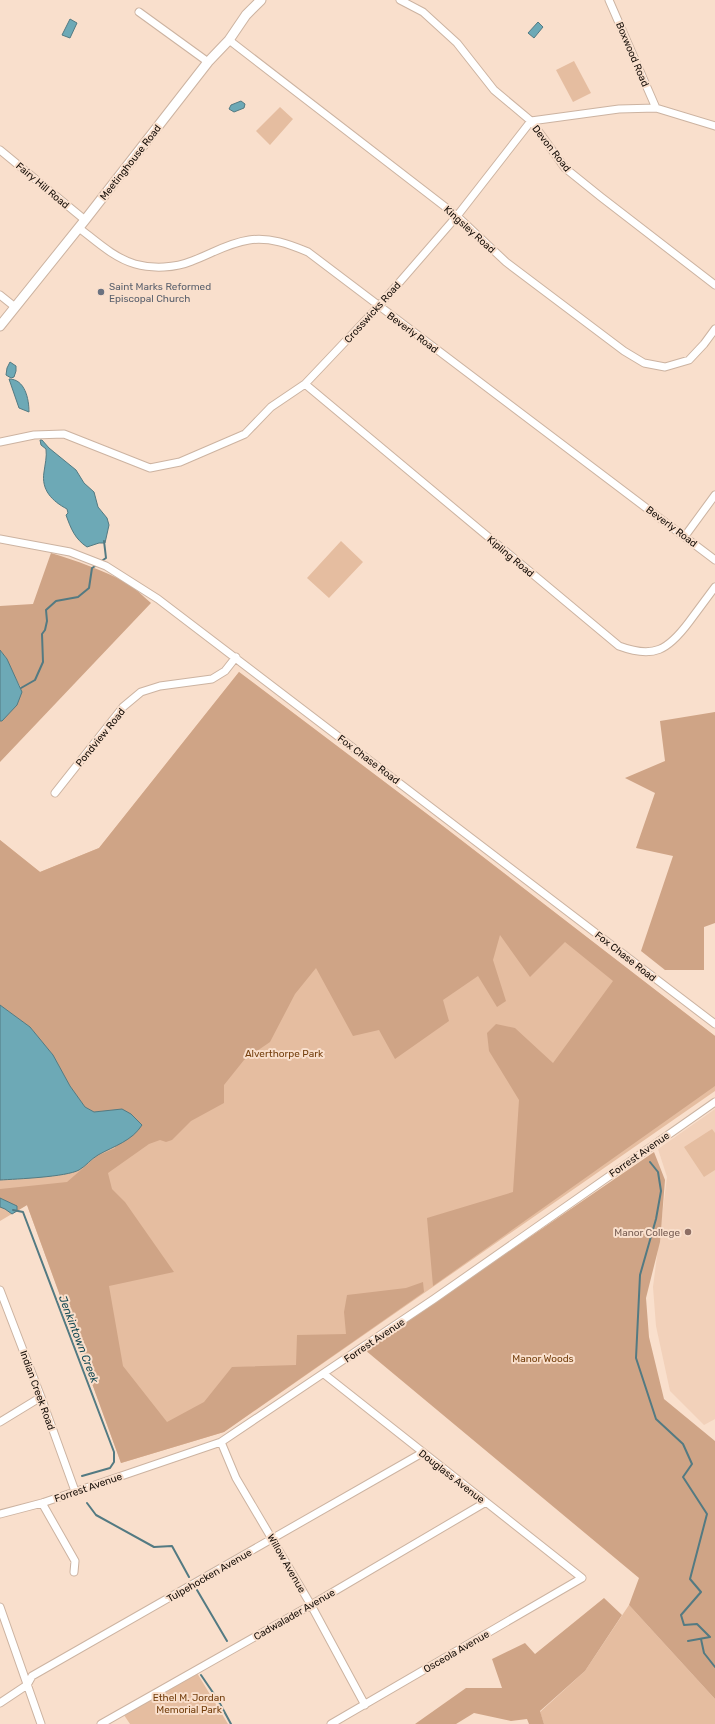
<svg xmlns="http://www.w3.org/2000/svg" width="715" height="1724" viewBox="0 0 715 1724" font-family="Rubik,sans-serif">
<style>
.built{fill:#f2d1ba}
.green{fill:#e5bda0}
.forest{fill:#cfa486}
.water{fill:#6da9b6;stroke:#537a82}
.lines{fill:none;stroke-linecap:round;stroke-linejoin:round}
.stream{stroke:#537a82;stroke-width:2}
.street-casing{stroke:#ccb3a1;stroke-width:9}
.secondary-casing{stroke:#ccb3a1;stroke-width:11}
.street{stroke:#fff;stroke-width:7}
.secondary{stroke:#fff;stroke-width:9}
.worship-dot{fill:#6b7280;stroke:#f9dfcc;stroke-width:1.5}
.education-dot{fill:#8d6e63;stroke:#f9dfcc;stroke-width:1.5}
.labels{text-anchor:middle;stroke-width:4;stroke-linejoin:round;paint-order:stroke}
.street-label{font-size:10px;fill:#150d07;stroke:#f9dfcc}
.worship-label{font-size:10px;fill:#5b616d;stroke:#f9dfcc;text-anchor:start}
.park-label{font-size:10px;fill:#75400f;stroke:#f9dfcc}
.education-label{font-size:10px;fill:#785e54;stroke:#f9dfcc;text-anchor:end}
.water-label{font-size:11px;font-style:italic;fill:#144a54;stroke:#f9dfcc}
</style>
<rect width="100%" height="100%" fill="#f9dfcc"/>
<path class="built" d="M715,1109V1419L704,1425L670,1391L656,1326L653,1287L667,1177L658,1149Z"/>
<path class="green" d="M574,61L591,93L573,102L556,70Z
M280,107L293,119L270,145L256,131Z
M341,541L363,562L329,598L307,578Z
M239,672L439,823L715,1036V1091L224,1432L121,1463L27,1205L0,1221V840L40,872L99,848Z
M712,1129L715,1133V1170L704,1177L684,1147Z
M629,1605L715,1699V1724H544L540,1712L585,1671Z
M197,1673L228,1724H130L124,1715Z"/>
<path class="forest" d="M51,553C77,561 103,570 127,583C135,588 143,596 151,603L0,762V721H2L21,688L12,672L7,659L0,650V606L33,604Z
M239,672L439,823L715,1036V1086L433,1286L427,1218L513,1192L519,1100L489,1051L487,1033L496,1024L515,1028L553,1063L613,981L565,942L530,977L500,935L493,960L506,1001L497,1007L478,976L443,1000L449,1021L395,1059L379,1030L353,1036L316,968L295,994L270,1042L244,1060L224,1085V1103L191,1121L172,1140L166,1142L160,1140L149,1144L108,1173L112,1189L125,1202L174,1272L109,1286L123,1366L167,1422L204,1402L232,1367L296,1365L297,1335L346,1334L344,1312L347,1295L406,1288L423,1282L424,1292L224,1432L121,1463L27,1205L17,1211L16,1206L0,1198V1189L67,1182L97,1156L115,1148L122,1110L94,1112L85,1107L70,1086L53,1055L30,1027L0,1005V840L40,872L99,848Z
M715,712V923L704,927V970H665L641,951L673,856L636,848L655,793L625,778L665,761L660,721Z
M654,1152L665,1180L660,1242L646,1298L649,1337L664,1399L715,1441V1699L629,1605L639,1578L365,1350Z
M604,1598L622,1615L585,1671L540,1711L544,1724H529L527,1719L511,1721L474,1713L456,1724H415L466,1688H502L492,1659L525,1643L535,1654Z"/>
<path class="water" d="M70,19L77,23L70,38L62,35Z
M538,22L543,27L534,38L528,33Z
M241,101L245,104L244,108L234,112L229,109L231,105Z
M10,362L16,366V371L14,377L11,378L6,375L7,368Z
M9,379C25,379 29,399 29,412L19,408Z
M40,440H42L49,448L76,470L84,483L94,492L98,507L107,518L109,525L105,543H99L87,547C75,539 71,529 66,515L68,513L67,509C52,501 41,490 44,472C45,464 47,457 46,449L41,445Z
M0,650L7,659L22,692L17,705L2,721H0Z
M0,1005L30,1027L53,1055L70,1086L85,1107L94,1112L122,1109L131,1114L142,1125C132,1141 114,1146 98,1155C91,1159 86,1166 79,1170C66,1177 17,1179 0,1180Z
M0,1198L17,1206V1211L12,1214L5,1209L0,1207Z"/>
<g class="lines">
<path class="stream" d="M100,562L106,558L104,541
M21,688L35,680L43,662L42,634L45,630L47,621L46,610L56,601L78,597L89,588L92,568L97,565
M650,1162L658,1172L661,1191L656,1219L640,1275L636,1358L656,1419L683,1444L692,1464L683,1477L707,1514L690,1579L701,1592L681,1615L684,1625L697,1624L710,1637L688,1641
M13,1210L23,1212L114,1452V1462L110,1468L82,1476
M87,1503L96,1515L154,1547L172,1546L189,1577
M197,1590L227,1641
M701,1639L704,1653L715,1667
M201,1675L218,1700L231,1724"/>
<defs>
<path id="street" d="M400,0L423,12L457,43L494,90L531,121L565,168L601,197L715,285
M609,0L656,108
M139,12L208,62
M229,40L457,216L506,262L624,351L644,363L665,367L689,360L704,344L715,329
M0,150L85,220
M79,228C96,241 114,258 135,264C153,269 175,268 192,261C211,254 228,243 249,240C270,237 289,244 308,252L715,560
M0,295L15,307
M305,384L619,646C654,659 668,650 689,622C698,610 706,599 715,587
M0,442L34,435L64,434L150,468L180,462L245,434L271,407L305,384L378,307L457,216L531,121L619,109L656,108L715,126
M685,536L715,495
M0,539L70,552L106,566L158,599L715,1024
M55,793L123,707L141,692L160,686L212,679L225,671L236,657
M0,1290L41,1397L75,1491
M324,1374L582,1578L331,1724
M0,1422L41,1397
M221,1442L236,1478L311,1605L365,1705
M42,1503L75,1561L74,1572
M0,1514L42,1503L221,1442L434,1299L715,1102
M0,1607L41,1724
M0,1703L27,1685L32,1676L422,1453
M101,1724L311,1605L486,1502"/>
<path id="secondary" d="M0,326L85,220L208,62L229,40L246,15L261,0"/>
</defs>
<use href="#street" class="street-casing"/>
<use href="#secondary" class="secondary-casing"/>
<use href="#street" class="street"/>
<use href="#secondary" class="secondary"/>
</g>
<circle class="worship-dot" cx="101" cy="292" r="4"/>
<circle class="education-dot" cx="688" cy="1232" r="4"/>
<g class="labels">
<g class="street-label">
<text transform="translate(633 54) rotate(67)" y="4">Boxwood Road</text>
<text transform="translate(552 148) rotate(52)" y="4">Devon Road</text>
<text transform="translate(130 162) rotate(-52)" y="4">Meetinghouse Road</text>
<text transform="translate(43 185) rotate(40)" y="4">Fairy Hill Road</text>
<text transform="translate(470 229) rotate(42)" y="4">Kingsley Road</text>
<text transform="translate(372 312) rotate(-48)" y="4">Crosswicks Road</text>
<text transform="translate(413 332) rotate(37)" y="4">Beverly Road</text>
<text transform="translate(672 526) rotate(37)" y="4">Beverly Road</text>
<text transform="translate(511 556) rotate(40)" y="4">Kipling Road</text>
<text transform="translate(100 737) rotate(-51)" y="4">Pondview Road</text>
<text transform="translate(369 759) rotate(37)" y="4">Fox Chase Road</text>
<text transform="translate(626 956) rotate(38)" y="4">Fox Chase Road</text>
<text transform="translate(639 1154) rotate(-35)" y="4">Forrest Avenue</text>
<text transform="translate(374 1340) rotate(-34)" y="4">Forrest Avenue</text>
<text transform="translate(38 1390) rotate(70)" y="4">Indian Creek Road</text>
<text transform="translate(452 1476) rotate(38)" y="4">Douglass Avenue</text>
<text transform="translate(88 1487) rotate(-19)" y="4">Forrest Avenue</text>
<text transform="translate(287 1563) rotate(60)" y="4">Willow Avenue</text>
<text transform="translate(209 1575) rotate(-30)" y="4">Tulpehocken Avenue</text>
<text transform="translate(294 1614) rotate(-30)" y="4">Cadwalader Avenue</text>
<text transform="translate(456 1651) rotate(-30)" y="4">Osceola Avenue</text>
</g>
<g class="worship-label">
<text x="109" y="290">Saint Marks Reformed<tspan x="109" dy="12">Episcopal Church</tspan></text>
</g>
<g class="park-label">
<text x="284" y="1057">Alverthorpe Park</text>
<text x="543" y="1362">Manor Woods</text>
<text x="189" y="1701">Ethel M. Jordan<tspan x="189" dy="12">Memorial Park</tspan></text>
</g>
<g class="education-label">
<text x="680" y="1236">Manor College</text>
</g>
<g class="water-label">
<text transform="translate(79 1339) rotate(69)" y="4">Jenkintown Creek</text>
</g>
</g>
</svg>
